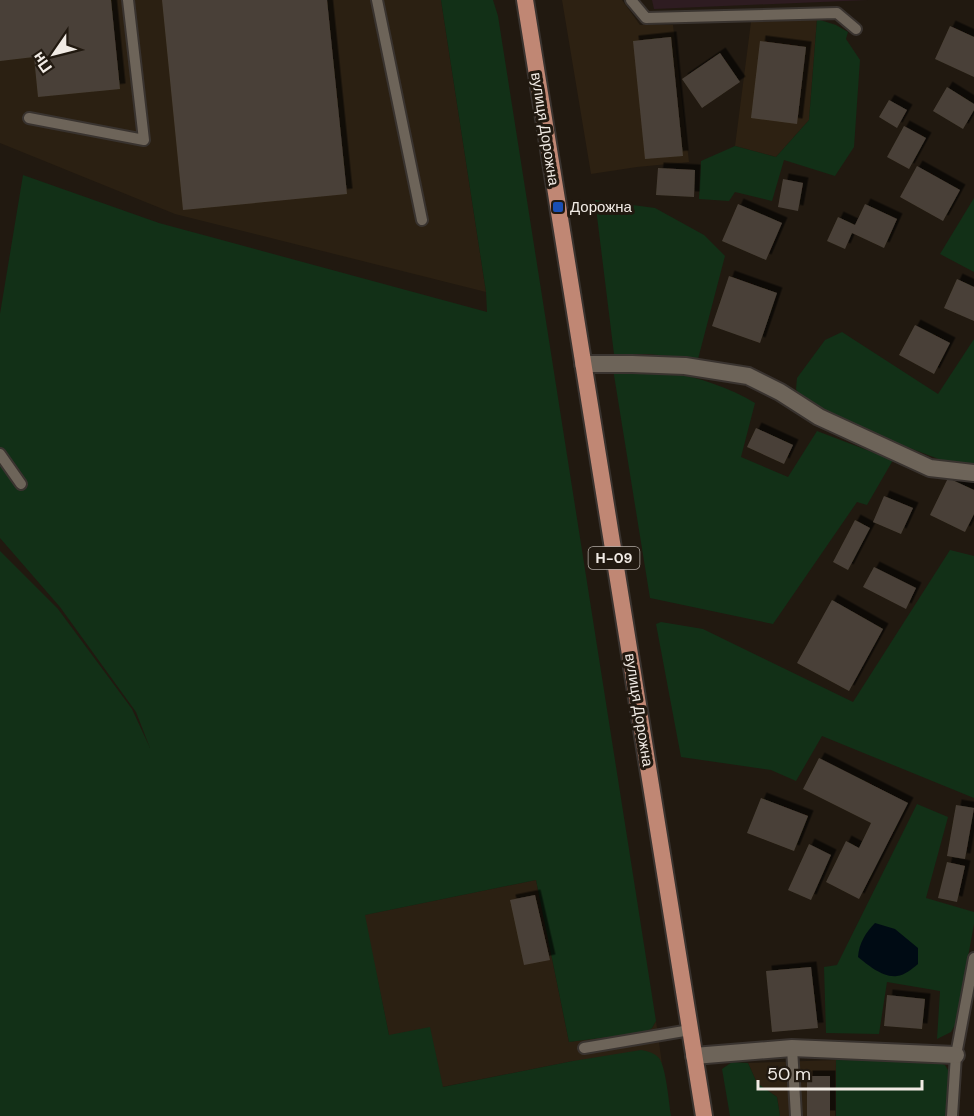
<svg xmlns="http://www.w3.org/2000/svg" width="974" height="1116" viewBox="0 0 974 1116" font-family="'DM Sans',sans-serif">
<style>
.built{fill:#2d2112}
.industrial{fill:#2b2012}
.education{fill:#2e1c21}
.green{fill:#123017}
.water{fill:#000b14}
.building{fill:#4a4137;filter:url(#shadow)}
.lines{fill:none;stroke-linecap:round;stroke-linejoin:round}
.service-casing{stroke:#39332f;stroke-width:14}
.minor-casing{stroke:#39332f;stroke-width:20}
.primary-casing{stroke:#39332f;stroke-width:20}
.service{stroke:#6d6459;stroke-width:10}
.minor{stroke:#6d6459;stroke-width:16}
.primary{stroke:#c08774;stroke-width:16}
.transit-dot{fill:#1a4fb4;stroke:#211910;stroke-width:2}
.labels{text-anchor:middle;stroke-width:6;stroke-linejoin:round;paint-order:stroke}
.shield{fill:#211910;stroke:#b3aca5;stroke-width:1.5}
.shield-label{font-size:14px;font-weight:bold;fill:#f1ebe5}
.street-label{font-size:15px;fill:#f1ebe5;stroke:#211910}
.poi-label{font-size:15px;fill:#f1ebe5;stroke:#211910;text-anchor:start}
</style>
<defs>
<filter id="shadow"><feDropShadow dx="5.5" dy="-5.5" stdDeviation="0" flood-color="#0009"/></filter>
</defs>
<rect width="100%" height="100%" fill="#211910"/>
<path class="built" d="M562,0H622L640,25H673L689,162L637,167L591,174Z
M817,19L809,120L776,157L735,146L751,22Z
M836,1060L835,1116H780L777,1097L757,1083L748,1063Z"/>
<path class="industrial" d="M0,0H441L486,292L175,214L0,143Z
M536,880L569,1042L611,1036L652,1028L656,1021L662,1064L659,1059L573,1061L442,1087L389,1035L364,915Z"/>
<path class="education" d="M652,0H868L654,9Z"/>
<path class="green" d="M441,0H493L498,16L656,1021L652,1028L647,1032L569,1042L536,880L365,915L389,1035L430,1027L443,1087L573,1061L641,1050C648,1051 654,1053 659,1058C666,1067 669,1103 671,1116H0V551L58,609L132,709L150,748L136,712L60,607L0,538V314L23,175L159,223L487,312L486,292Z
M817,19L836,25L848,32L846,39L860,60L854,147L835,176L784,160L772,201L735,192L729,201L699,199L701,161L735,146L776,157L809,120Z
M974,198V272L940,254Z
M595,200L655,208L704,235L725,256L698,359L648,354H614Z
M842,332L938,394L974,339V466L949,463L873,434L819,410L800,396L796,389L797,378L825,340Z
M613,369C632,370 652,370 670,373C699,377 730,388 755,403L741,457L788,477L817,431L893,460L867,505L857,502L773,624L650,598Z
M950,550L974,556V798L822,736L796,781L771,770L681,757L656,624L661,622L703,629L853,702Z
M917,804L948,817L926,898L974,912V924L956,1023L951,1032L937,1039L940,991L887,982L879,1034L826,1033L824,967L837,965Z
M836,1060L933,1061L945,1065L951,1075L948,1116H836Z
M732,1062L748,1063L757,1083L777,1097L780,1116H730L722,1069Z"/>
<path class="water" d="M875,923L895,929L918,948V964C912,969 905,975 897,976C883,978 868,965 858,957C859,943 866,932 875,923Z"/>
<path class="building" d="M0,0H111L120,89L38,97L34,57L0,61Z
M162,0H327L347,194L183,210Z
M950,26L974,37V77L935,59Z
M671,37L683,156L645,159L633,41Z
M760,41L806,47L797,124L751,118Z
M720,53L740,82L702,108L682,79Z
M947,87L974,104V110L963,129L933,111Z
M889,100L907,110L897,128L879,117Z
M904,126L926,138L909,169L887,157Z
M917,166L960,190L943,221L900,197Z
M658,168L695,170L694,197L656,195Z
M783,179L803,183L798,211L778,207Z
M738,204L782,223L766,260L722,241Z
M865,204L897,219L884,248L852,233L845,249L827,241L838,217L855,225Z
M729,276L777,293L760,343L712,326Z
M957,279L974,287V321L944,308Z
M915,325L950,343L934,374L899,355Z
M756,428L793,445L784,464L747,447Z
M948,478L974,490V514L965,532L930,515Z
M884,496L913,508L901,534L873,522Z
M855,520L870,528L848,570L833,562Z
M874,567L916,588L906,609L863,587Z
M832,600L883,629L849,691L797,663Z
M819,758L908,803L859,899L826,882L846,841L859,848L871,823L803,789Z
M761,798L808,816L794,851L747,833Z
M956,805L974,808L965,859L947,856Z
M809,844L831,855L811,900L788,890Z
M947,862L965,866L957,902L938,898Z
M535,895L550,960L524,965L510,900Z
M811,967L818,1028L772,1032L766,971Z
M887,995L925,999L922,1029L884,1026Z
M807,1076H830V1116H807Z"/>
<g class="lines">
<defs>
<path id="service" d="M377,0L422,220
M631,0L646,18L837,13L856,29
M29,118L144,140L128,0
M0,454L21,484
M584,1048L690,1030
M792,1048L796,1116
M952,1116L956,1055L974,958"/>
<path id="minor" d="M583,364H632L685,366L748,376L780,392L819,417L930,468L974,473
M694,1056L792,1048L956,1055"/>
<path id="primary" d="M525,0L704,1116"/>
</defs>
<use href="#service" class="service-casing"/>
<use href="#minor" class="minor-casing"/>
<use href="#primary" class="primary-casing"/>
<use href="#service" class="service"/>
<use href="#minor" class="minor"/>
<use href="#primary" class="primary"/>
</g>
<rect class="transit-dot" x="552" y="201" width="12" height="12" rx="3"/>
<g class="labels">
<rect class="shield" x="588.5" y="547" width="51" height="22" rx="4.5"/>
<g class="shield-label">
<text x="614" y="563">Н-09</text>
</g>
<g class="street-label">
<text transform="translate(545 129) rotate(81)" y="5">вулиця Дорожна</text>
<text transform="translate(639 710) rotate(81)" y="5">вулиця Дорожна</text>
</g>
<g class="poi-label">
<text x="570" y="212">Дорожна</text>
</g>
</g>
<g transform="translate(54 54) rotate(235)" stroke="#211910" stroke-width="4.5" paint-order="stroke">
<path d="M0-4.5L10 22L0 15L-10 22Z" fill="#f1ebe5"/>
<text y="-9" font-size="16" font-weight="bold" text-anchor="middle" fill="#f1ebe5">Пн</text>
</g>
<path d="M758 1080v9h164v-9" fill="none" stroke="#f1ebe5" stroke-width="3"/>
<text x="767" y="1080" font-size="18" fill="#f1ebe5" stroke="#211910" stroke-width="4.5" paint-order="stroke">50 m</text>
</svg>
